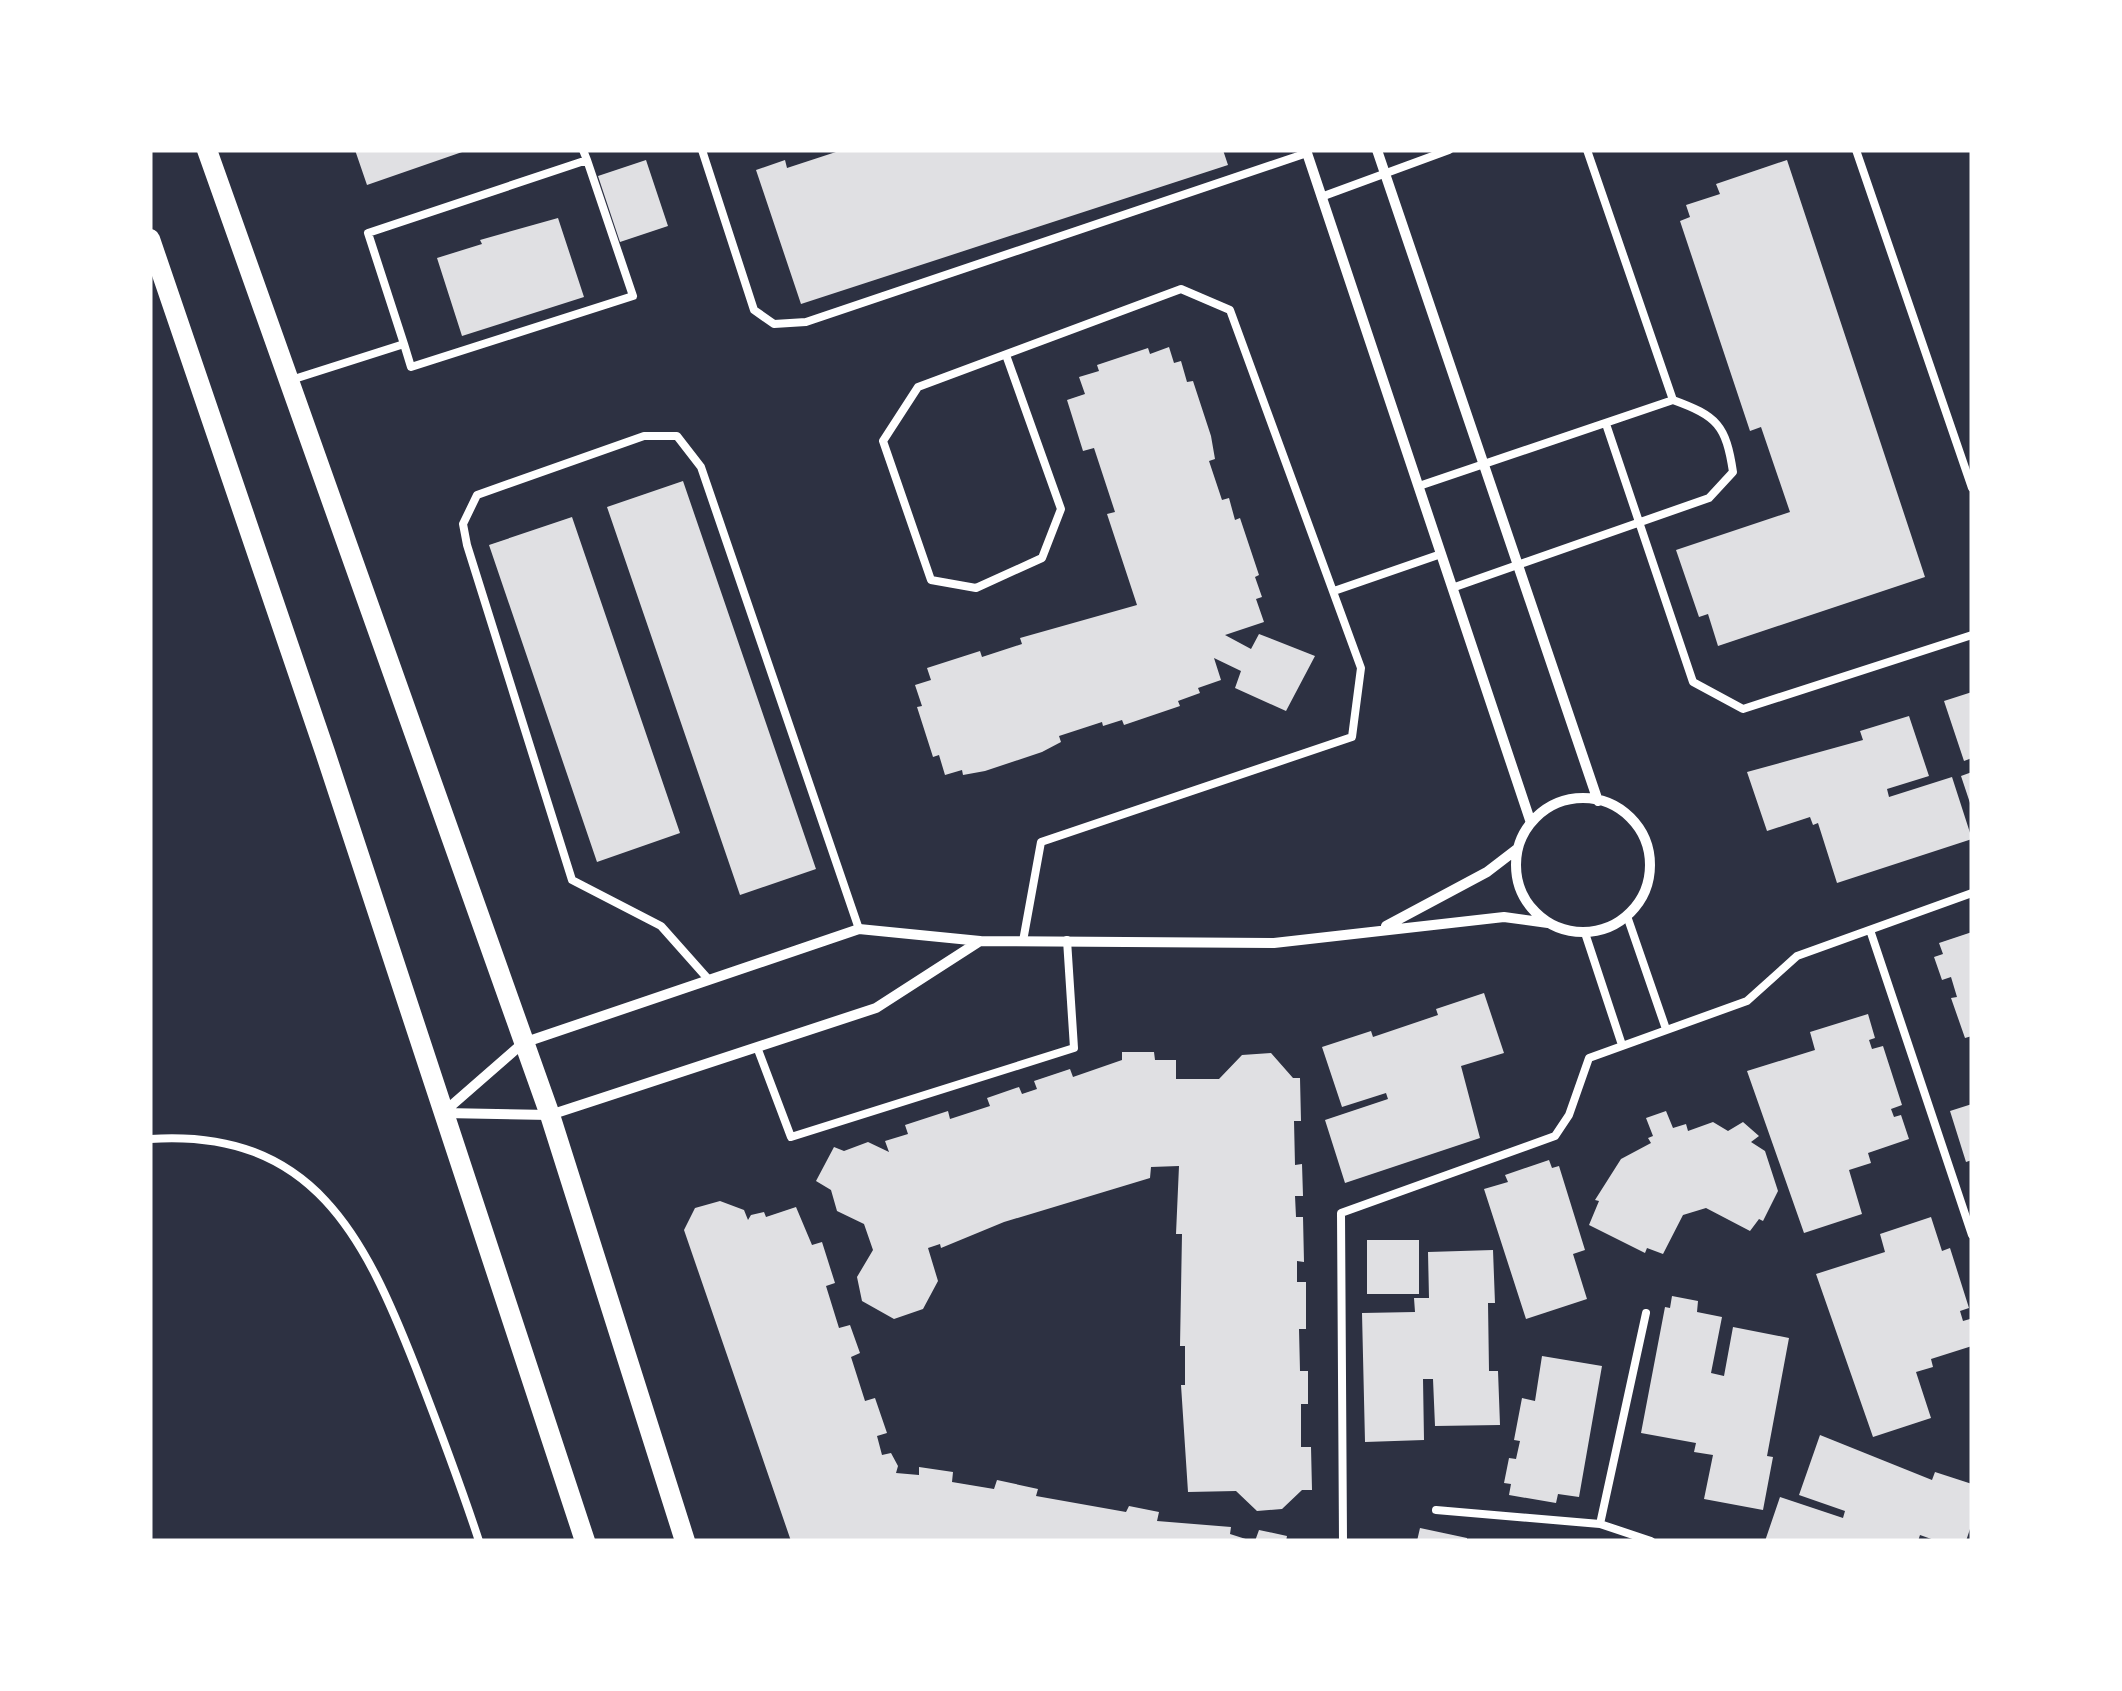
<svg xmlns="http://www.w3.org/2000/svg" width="2122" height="1691" viewBox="0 0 2122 1691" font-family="'Times New Roman',serif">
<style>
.building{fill:#e0e0e3}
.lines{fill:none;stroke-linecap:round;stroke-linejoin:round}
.service{stroke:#fff;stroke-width:8}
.minor{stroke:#fff;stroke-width:10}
.secondary{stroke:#fff;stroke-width:20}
</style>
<rect width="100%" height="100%" fill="#2d3142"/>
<path class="building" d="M355,150H465V151L367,185Z
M842,150H1223L1228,165L801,304L756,170L785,160L787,168Z
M646,160L668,226L620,242L598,176Z
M1787,160L1925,577L1718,646L1708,614L1699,617L1676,550L1790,512L1761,427L1750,431L1680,221L1690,217L1686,205L1720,194L1716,184Z
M558,218L584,297L462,336L437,258L482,244L480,240Z
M1169,347L1174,363L1181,361L1187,382L1193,381L1211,436L1215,459L1209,461L1222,500L1229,498L1235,520L1240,518L1259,575L1255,577L1262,597L1256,599L1264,622L1225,635L1251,649L1259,634L1315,656L1286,711L1235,688L1241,671L1214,658L1221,680L1198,688L1200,693L1178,701L1180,706L1124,725L1122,720L1103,726L1102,722L1059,736L1061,742L1042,752L985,771L963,775L962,770L945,775L939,755L933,757L917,707L922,706L915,685L931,680L927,668L980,651L982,657L1022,644L1020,638L1137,605L1107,514L1115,512L1094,448L1083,451L1067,400L1085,394L1079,377L1099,371L1097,365L1148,348L1150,354Z
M683,481L816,869L740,895L607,507Z
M572,517L680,833L597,862L489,545Z
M1972,692V758L1964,761L1944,701Z
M1909,716L1929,776L1887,789L1889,797L1952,777L1972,839L1837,883L1818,823L1813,825L1810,817L1767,831L1747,772L1863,740L1860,731Z
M1972,772V805L1971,806L1961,776Z
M1972,932V1036L1965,1038L1951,998L1957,997L1951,977L1942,980L1934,957L1943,954L1939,943Z
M1484,993L1504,1053L1461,1066L1480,1138L1345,1183L1325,1120L1388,1099L1386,1093L1342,1107L1322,1047L1371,1031L1373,1037L1438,1015L1436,1009Z
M1868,1014L1875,1038L1869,1040L1872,1049L1883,1046L1902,1105L1891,1109L1894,1117L1901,1115L1909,1139L1868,1153L1871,1163L1849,1170L1862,1214L1804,1233L1747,1071L1815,1050L1810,1032Z
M1122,1052H1154L1155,1060H1176V1079H1219L1242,1055L1271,1053L1293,1078H1300L1301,1121H1294L1295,1165L1302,1164L1303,1196H1295L1296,1217H1303L1304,1262L1297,1261V1282H1306V1329H1299L1300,1371H1308V1404H1301V1447H1311L1312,1490H1302L1282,1509L1257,1511L1236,1491L1188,1492L1181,1385H1185V1346H1180L1182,1234H1176L1179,1166L1151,1167L1150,1178L1004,1222L941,1248L940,1244L928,1248L938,1281L923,1309L894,1319L862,1301L857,1277L873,1250L864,1224L837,1211L831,1190L816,1181L834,1147L844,1151L868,1142L889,1152L885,1141L908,1134L905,1125L948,1111L950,1119L990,1106L987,1098L1019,1087L1022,1094L1037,1089L1034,1081L1070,1069L1073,1077L1122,1060Z
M1972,1104V1160L1966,1162L1950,1111Z
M1666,1111L1673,1128L1686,1124L1688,1131L1713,1122L1728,1131L1743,1122L1759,1136L1751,1142L1765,1151L1778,1191L1763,1221L1759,1219L1750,1231L1706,1208L1683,1215L1663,1254L1647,1248L1645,1253L1589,1225L1599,1201L1595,1200L1621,1159L1651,1143L1648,1138L1653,1136L1646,1118Z
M1549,1160L1552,1168L1559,1166L1585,1250L1573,1254L1587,1299L1526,1319L1484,1189L1508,1182L1505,1175Z
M720,1201L744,1210L748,1220L751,1215L764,1212L766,1217L796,1207L812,1245L822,1242L835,1283L826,1286L839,1328L850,1325L860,1353L851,1357L865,1401L875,1398L887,1433L877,1436L882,1455L891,1453L898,1466L896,1473L919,1475V1467L953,1472L952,1482L994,1489L997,1480L1038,1489L1036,1496L1126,1512L1129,1506L1159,1512L1157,1521L1231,1527L1230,1534L1252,1541H791L684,1230L695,1208Z
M1931,1217L1942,1251L1950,1248L1969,1308L1960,1311L1963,1321L1970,1319L1972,1346L1931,1359L1933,1367L1916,1372L1931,1418L1873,1437L1816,1274L1885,1252L1880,1234Z
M1367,1240H1419V1294H1367Z
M1493,1250L1495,1303H1488L1489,1371H1498L1500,1425L1435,1426L1433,1379H1423L1424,1440L1365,1442L1362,1313L1415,1312L1414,1298H1429L1428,1252Z
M1672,1296L1698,1301L1697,1312L1722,1317L1711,1373L1724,1376L1733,1327L1789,1338L1767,1456L1773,1457L1763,1510L1704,1499L1713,1455L1694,1452L1696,1443L1641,1433L1665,1307L1670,1308Z
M1542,1356L1602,1366L1579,1497L1558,1494L1556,1503L1509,1495L1511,1484L1504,1483L1509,1458L1516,1459L1520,1441L1514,1440L1522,1398L1535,1401Z
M1820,1435L1932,1480L1935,1472L1972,1484V1523L1966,1541H1937L1920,1535L1918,1541H1765L1780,1497L1843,1518L1845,1511L1799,1495Z
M1420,1528L1467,1538V1541H1417Z
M1259,1530L1287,1536L1286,1541H1255Z"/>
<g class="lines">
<path class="service" d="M702,150L754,310L774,324L806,322L1307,153
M1587,150L1673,400
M1856,150L1972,488
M1321,197L1449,150
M404,344L411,367L633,296L587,160
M1006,355L1061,509L1042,558L976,588L931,580L883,441L918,387L1181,289L1230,310L1361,668L1352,737L1041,842L1023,941
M291,380L404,344L368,233L587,160L583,150
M1606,424L1693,682L1743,709L1972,635
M1419,486L1673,400C1717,416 1726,425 1733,472L1709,498L1452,588
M1334,591L1441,554
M1627,916L1666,1029
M1870,930L1972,1235
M1585,933L1622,1045
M709,980L661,926L572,880L467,545L463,524L477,495L644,436H677L701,467L859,929
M757,1047L791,1137L1074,1048L1067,940
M150,1139C314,1128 365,1238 416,1368C438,1425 460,1483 479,1541
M1436,1510L1600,1524L1651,1541
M1600,1524L1646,1313
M1343,1541L1341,1213L1555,1136L1569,1115L1589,1058L1747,1001L1797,956L1972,893"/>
<path class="minor" d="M1306,150L1531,823
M1377,150L1598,801
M1516 865a67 67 0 1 1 134 0a67 67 0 1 1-134 0Z
M1386,926L1487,872L1517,849
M444,1112L523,1043L859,929L980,941L1274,943L1504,917L1548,923
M444,1113L550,1115L602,1098L876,1008L980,941"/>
<path class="secondary" d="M207,150L550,1115L685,1541
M150,239L325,752L585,1541"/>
</g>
<rect width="2122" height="1691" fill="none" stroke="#ffffff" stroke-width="305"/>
</svg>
